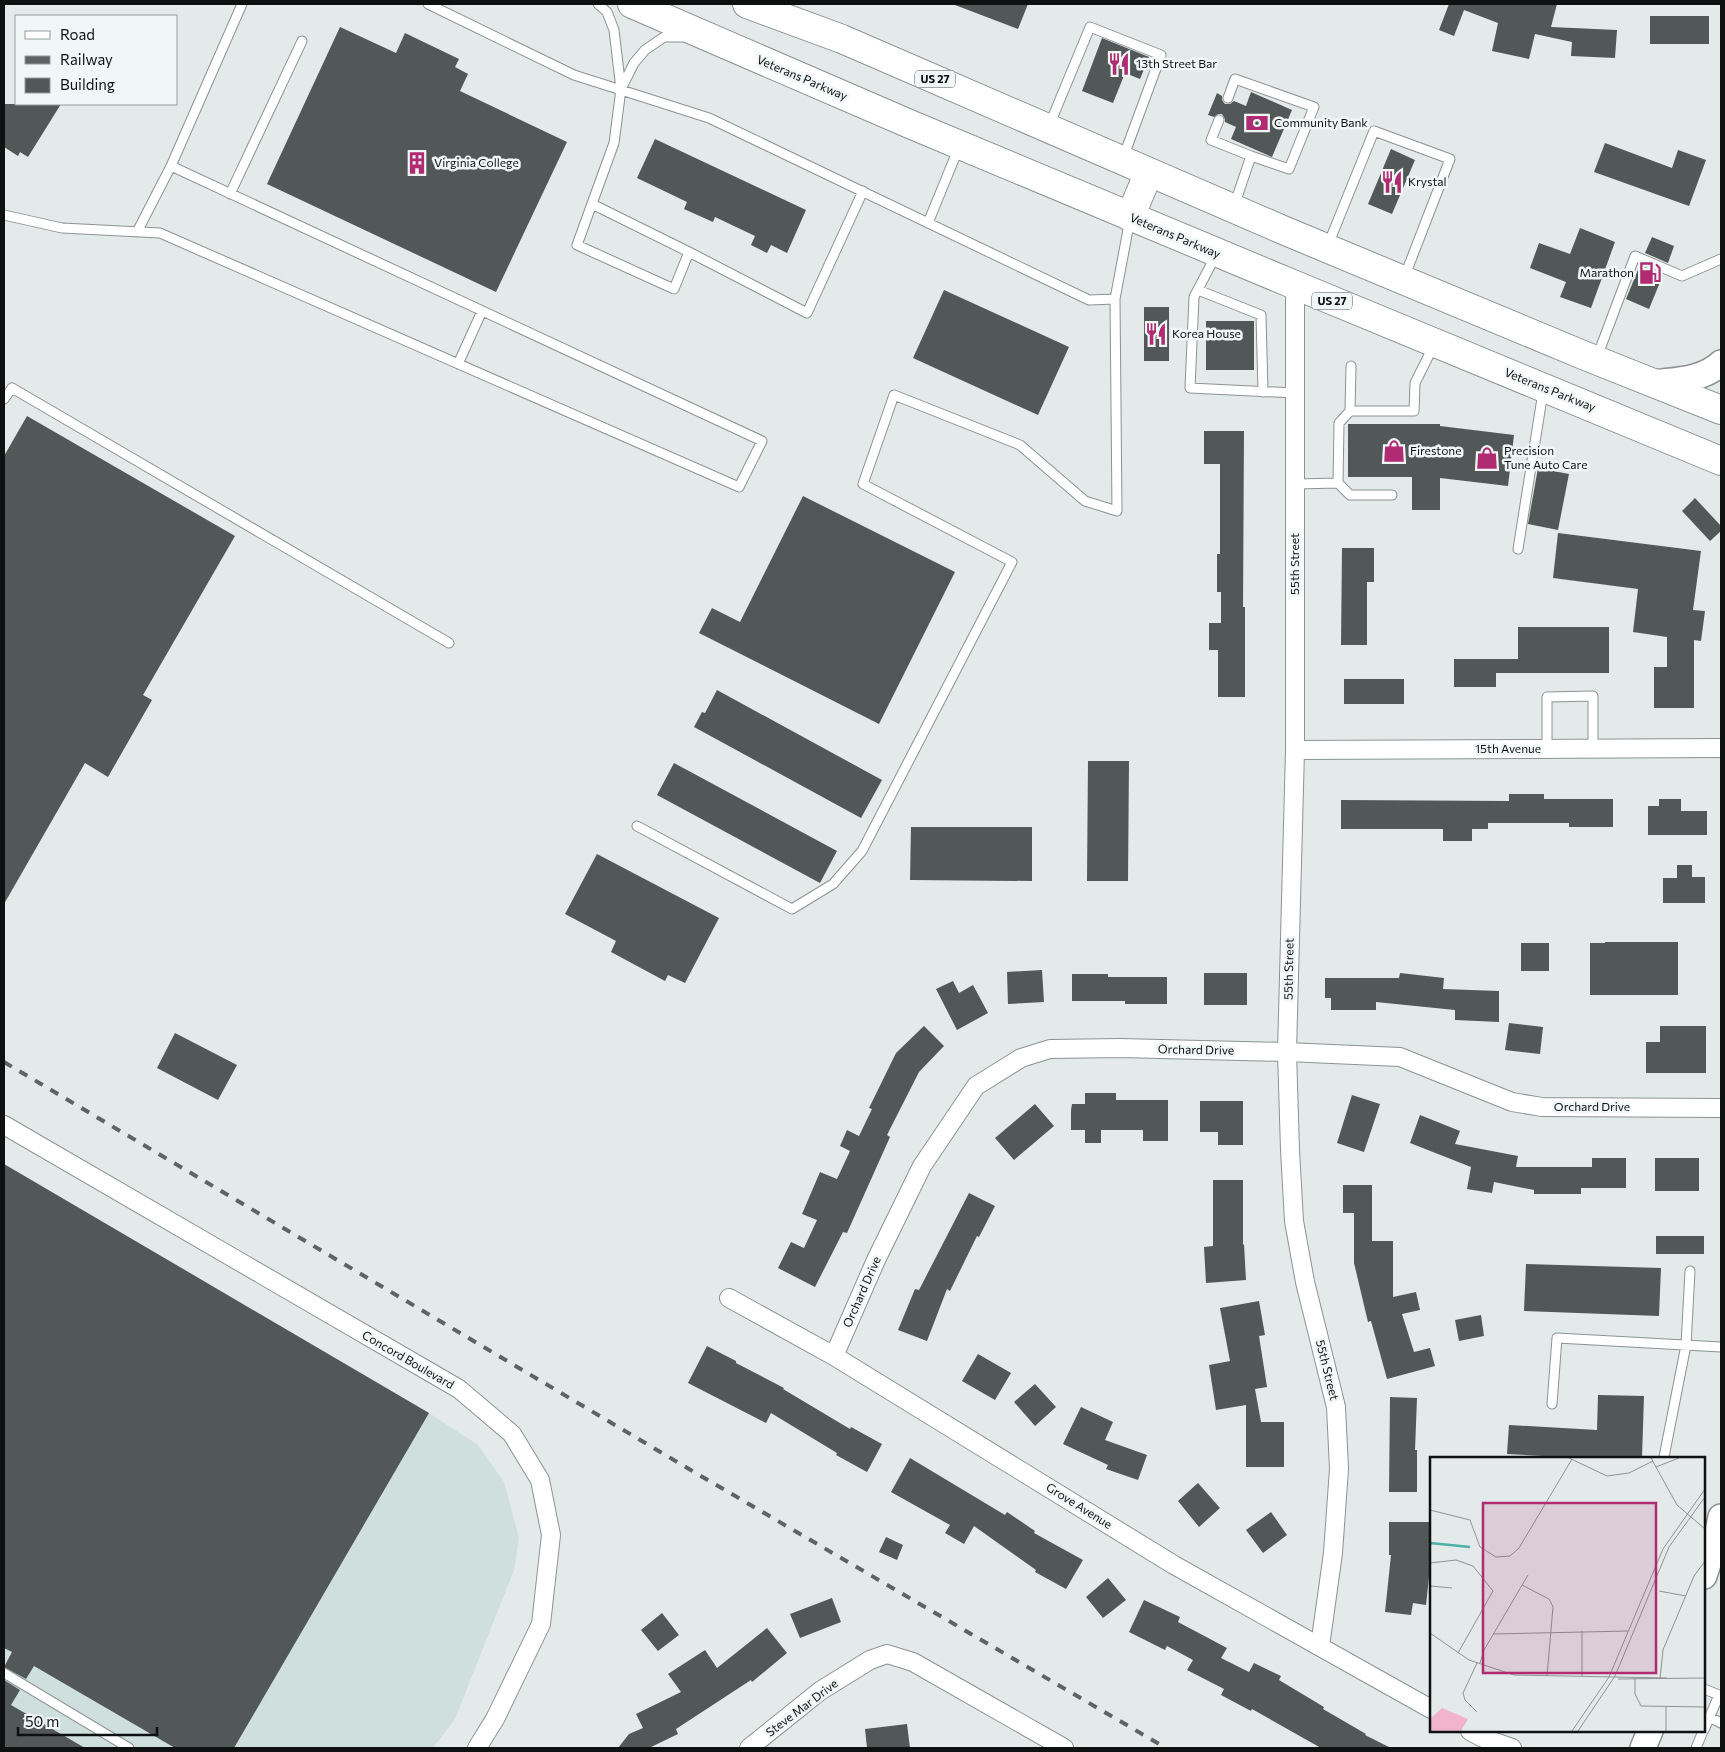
<svg xmlns="http://www.w3.org/2000/svg" width="1725" height="1752" viewBox="0 0 1725 1752" font-family="Commissioner,sans-serif">
<style>
.built{fill:#cedfdd}
.building{fill:#525857}
.lines{fill:none;stroke-linecap:round;stroke-linejoin:round}
.service-casing{stroke:#8c9392;stroke-width:11}
.minor-casing{stroke:#8c9392;stroke-width:20}
.secondary-casing{stroke:#8c9392;stroke-width:28}
.primary-casing{stroke:#8c9392;stroke-width:30}
.service{stroke:#fff;stroke-width:9}
.minor{stroke:#fff;stroke-width:18}
.secondary{stroke:#fff;stroke-width:25}
.primary{stroke:#fff;stroke-width:28}
.rail{stroke:#5f6363;stroke-width:4;stroke-dasharray:9 9;stroke-linecap:butt}
.labels{text-anchor:middle;stroke-width:5;stroke-linejoin:round;paint-order:stroke}
.shield{fill:#f0f7f6;stroke:#525656;stroke-width:1}
.shield-label{font-size:11px;font-weight:bold;fill:#0f1111}
.poi-label{font-size:12px;fill:#0f1111;stroke:#f0f7f6;text-anchor:start}
.street-label{font-size:12px;fill:#0f1111;stroke:#f0f7f6}
.inset-river{fill:none;stroke:#4cb2a9;stroke-width:2.5}
.inset-road{fill:none;stroke:#8e9393;stroke-width:1}
.view{fill:#b02b72;fill-opacity:0.15;stroke:#b02b72;stroke-width:2.5}
.inset-edge{fill:none;stroke:#0f1111;stroke-width:2.5}
</style>
<rect width="100%" height="100%" fill="#e3eae9"/>
<path class="built" d="M4,1164L429,1413L478,1445L504,1482L519,1538L514,1570L455,1719L433,1748H4Z"/>
<path class="building" d="M955,4H1028L1018,29L955,5Z
M1449,4H1557L1551,27L1617,30L1615,58L1571,56L1572,42L1535,34L1529,59L1492,51L1498,23L1464,10L1454,36L1439,30Z
M1650,16H1709V44H1650Z
M340,27L396,53L405,33L459,59L455,67L468,74L460,91L567,142L496,292L267,184Z
M1102,38L1149,57L1140,79L1125,73L1113,103L1082,91Z
M1251,92L1292,110L1272,157L1231,139L1236,127L1225,122V119L1222,114H1218L1214,117L1208,115L1217,93L1222,96V100L1225,104H1230L1234,101L1246,106Z
M4,104H61L28,157L20,152L18,156L4,147Z
M655,139L806,210L787,253L771,245L767,253L751,245L755,236L715,217L713,222L684,209L687,202L637,178Z
M1605,143L1672,168L1678,150L1706,160L1689,206L1594,172Z
M1391,149L1415,160L1392,214L1368,204Z
M1580,228L1615,242L1591,308L1560,297L1566,282L1530,268L1539,243L1570,254Z
M1652,237L1674,246L1668,263L1645,253Z
M1640,265L1663,275L1649,309L1626,299Z
M944,290L1069,347L1038,415L913,358Z
M1144,307H1169V361H1144Z
M1206,321H1254V370H1206Z
M27,416L235,536L143,695L152,700L108,777L85,763L4,904V456Z
M1348,424H1440V426L1514,435L1508,486L1440,478V510H1412V477H1348Z
M1204,431H1244L1243,607H1245V697H1218V650H1209V623H1221V592H1217V554H1220V464H1204Z
M1538,468L1569,474L1558,530L1528,524Z
M803,496L955,572L879,724L699,633L712,608L740,622Z
M1695,498L1721,526V531L1710,541L1682,511Z
M1558,533L1701,551L1693,610L1705,611L1701,641L1694,640V708H1654V667H1667V637L1633,632L1638,589L1553,578Z
M1342,548H1374V582H1367V645H1341Z
M1518,627H1609V673H1496V687H1454V659H1518Z
M1344,679H1404V704H1344Z
M717,690L882,780L861,818L694,727L702,712L705,713Z
M1088,761H1129L1128,881H1087Z
M674,763L837,851L820,883L657,795Z
M1509,794H1544V799H1613V827H1569V823H1488V829H1472V841H1443V829H1341V800L1509,801Z
M1659,799H1681V811H1707V835H1648V806H1659Z
M911,827H1032V881L910,880Z
M597,854L719,918L685,983L668,975L665,981L611,952L616,941L565,914Z
M1677,865H1692V877H1705V903H1663V878H1677Z
M1605,942H1678V995H1590V943H1605Z
M1521,943H1549V971H1521Z
M1042,970L1044,1002L1008,1004L1007,972Z
M1204,973H1247V1005H1204Z
M1400,973L1444,978L1443,989L1499,991V1022L1455,1020V1010L1376,1002V1010H1331V998H1325V978H1399Z
M1072,974H1108V977H1167V1004H1125V1001H1072Z
M953,981L959,993L973,985L988,1013L957,1030L936,989Z
M1509,1023L1543,1027L1540,1054L1505,1050Z
M924,1026L944,1046L919,1072L887,1135L890,1137L847,1233L843,1232L815,1287L778,1268L791,1242L804,1248L817,1220L802,1214L820,1172L837,1179L850,1151L840,1146L847,1130L859,1136L872,1109L869,1108L896,1053Z
M1660,1026H1706V1073H1646V1042H1660Z
M175,1033L237,1065L218,1100L157,1068Z
M1085,1093H1116V1100H1168V1141H1143V1130H1101V1143H1085V1130H1071V1110L1072,1104H1085Z
M1352,1095L1380,1104L1364,1152L1337,1143Z
M1200,1101H1243V1145H1218V1132H1200Z
M1035,1104L1054,1126L1014,1160L995,1138Z
M1420,1115L1460,1131L1455,1144L1518,1156L1516,1167H1592V1158H1626V1188H1581V1194H1534V1190L1494,1182L1492,1193L1467,1189L1471,1167L1410,1143Z
M1655,1158H1699V1191H1655Z
M4,1164L429,1413L234,1748H175L34,1666L26,1679L4,1667L12,1652L4,1648Z
M1213,1180H1243V1245L1244,1244L1246,1280L1206,1283L1204,1247L1213,1246Z
M1343,1185H1372V1241H1393V1297L1416,1292L1420,1310L1402,1314L1414,1352L1430,1348L1435,1366L1387,1379L1371,1321L1368,1322L1354,1263V1213H1343Z
M969,1193L995,1206L979,1237L977,1236L950,1291L947,1289L927,1341L898,1330L915,1289L919,1290Z
M1656,1236H1704V1254H1656Z
M1526,1264L1661,1268L1659,1316L1524,1311Z
M1259,1301L1265,1335L1259,1336L1267,1387L1255,1389L1261,1422H1284V1467H1246V1405L1216,1410L1209,1365L1230,1361L1220,1308Z
M1481,1315L1484,1336L1459,1341L1455,1320Z
M707,1346L736,1361V1363L784,1388L783,1389L850,1429L851,1427L882,1444L867,1472L836,1455L837,1453L771,1413L766,1423L688,1383Z
M978,1354L1011,1373L995,1400L962,1381Z
M1035,1384L1056,1407L1035,1426L1014,1402Z
M1598,1395L1644,1396L1642,1458H1582L1507,1454L1509,1425L1597,1430Z
M1390,1397L1417,1398L1415,1450H1417V1492H1389Z
M1081,1407L1113,1422L1105,1440L1147,1455L1138,1480L1106,1469L1108,1465L1063,1444Z
M910,1458L1005,1515L1007,1512L1035,1531L1034,1533L1083,1560L1066,1589L1035,1572L1036,1570L974,1526L964,1544L945,1533L950,1525L891,1492Z
M1198,1483L1220,1508L1199,1527L1178,1501Z
M1271,1512L1287,1535L1263,1553L1246,1530Z
M1389,1522H1431V1558L1426,1605L1413,1603L1411,1615L1385,1612L1391,1555H1389Z
M886,1537L903,1545L897,1560L879,1552Z
M1108,1578L1126,1600L1103,1618L1086,1597Z
M832,1598L841,1622L800,1638L790,1614Z
M1144,1600L1180,1617L1178,1622L1227,1648L1221,1658L1249,1672L1254,1663L1281,1676L1279,1680L1324,1707L1323,1709L1366,1734L1365,1735L1391,1748H1321L1252,1709L1251,1711L1221,1695L1224,1689L1187,1670L1193,1660L1167,1646L1165,1650L1129,1632Z
M662,1613L679,1635L658,1651L641,1630Z
M767,1628L787,1653L752,1682L751,1680L676,1729L678,1734L649,1748H618L629,1734L643,1728L636,1714L681,1692L668,1674L705,1650L717,1668Z
M4,1680L20,1690L11,1705L85,1748H4Z
M907,1724L910,1748H867L865,1729Z"/>
<g class="lines">
<defs>
<path id="service" d="M428,4L574,75L709,118L1089,300L1115,299
M621,89L634,63L645,50L664,37H685
M1228,98L1235,79L1314,107L1289,169L1251,156
M1219,120L1211,140L1251,156L1234,206
M1049,126L1090,27L1161,55L1123,158
M230,194L302,41
M592,204L689,252L674,289L577,245L614,143L621,89L614,30L607,12L598,4
M4,215L62,228L160,233L739,487L762,441L171,166L242,4
M928,223L959,147
M137,232L171,166
M1328,245L1374,131L1450,159L1404,278
M689,252L807,313L863,191
M1216,255L1194,297L1190,388L1295,393
M1198,290L1261,315L1263,392
M1597,357L1635,256L1682,276L1721,259
M458,364L482,311
M1351,366L1350,411L1339,423L1338,483L1350,495H1392
M4,399L12,388L449,643
M1350,411H1414L1415,383L1434,345
M1295,484L1338,483
M1518,549L1543,392
M1547,749V697L1593,696V749
M637,826L792,909L833,884L862,851L1012,562L863,484L894,395L1020,445L1085,501L1117,511L1115,299L1130,219
M1552,1404L1557,1338L1721,1347
M1664,1457L1686,1345L1690,1271
M4,1673L129,1748
M1704,1689L1719,1695L1704,1730
M1709,1717L1721,1723
M1696,1748L1703,1731"/>
<path id="minor" d="M1295,285V750L1287,1052L1290,1150L1294,1221L1305,1282L1336,1407L1339,1469L1333,1553L1320,1646
M1295,750L1721,748
M4,1125L459,1389L512,1434L540,1480L551,1535L541,1624L495,1719L477,1748
M729,1298L834,1356L1174,1565L1431,1709
M834,1356L876,1260L922,1166L976,1086L1021,1058L1050,1049L1120,1048L1287,1052L1400,1057L1512,1102L1542,1107L1721,1108
M1470,1731L1483,1738L1512,1748
M749,1748L820,1691L870,1660L887,1654L913,1662L1064,1748"/>
<path id="secondary" d="M1653,383C1677,380 1703,380 1721,363
M1704,1576L1717,1536L1721,1517
M1643,1748L1650,1731"/>
<path id="primary" d="M632,4L912,125L1295,285L1721,461
M747,4L842,39L1283,230L1583,355L1721,410
M1130,217L1149,172"/>
</defs>
<use href="#service" class="service-casing"/>
<use href="#minor" class="minor-casing"/>
<use href="#secondary" class="secondary-casing"/>
<use href="#primary" class="primary-casing"/>
<use href="#service" class="service"/>
<use href="#minor" class="minor"/>
<use href="#secondary" class="secondary"/>
<use href="#primary" class="primary"/>
<path class="rail" d="M4,1062L689,1469L1166,1748"/>
</g>
<defs>
<symbol id="restaurant-bare" viewBox="-9 -9 18 18"><path d="M-5-6h1v4h1v-4h1v4h1v-4h1v5L-1.5 .5V6h-2V.5L-5-1ZM5-6V6H3V1.5H1.5Q1.5-4 5-6Z" fill="#b02b72" stroke="#f0f7f6" stroke-width="2.5" paint-order="stroke"/></symbol>
<symbol id="bank-bare" viewBox="-9 -9 18 18"><path d="M-6-4H6V4H-6ZM0-2.3a2.3 2.3 0 1 0 0 4.6a2.3 2.3 0 1 0 0-4.6Z" fill="#b02b72" stroke="#f0f7f6" stroke-width="2.5" paint-order="stroke"/></symbol>
<symbol id="building-bare" viewBox="-9 -9 18 18"><path d="M-4-6H4V6H1V3H-1V6H-4ZM-2.5-4.3h1.7v1.8h-1.7ZM.8-4.3h1.7v1.8H.8ZM-2.5-1h1.7V.8h-1.7ZM.8-1h1.7V.8H.8Z" fill="#b02b72" stroke="#f0f7f6" stroke-width="2.5" paint-order="stroke"/></symbol>
<symbol id="fuel-bare" viewBox="-9 -9 18 18"><path d="M-5.5-6h7V0h2V4h1.3V-2.5L3-4.5l.8-.8L6-3V5H2.5V1h-1V6h-7ZM-4.2-4.7v3.2H.2V-4.7Z" fill="#b02b72" stroke="#f0f7f6" stroke-width="2.5" paint-order="stroke"/></symbol>
<symbol id="shop-bare" viewBox="-9 -9 18 18"><path d="M-5-2.5h2.3a2.7 3.5 0 0 1 5.4 0H5L5.5 6h-11ZM-1.5-2.5h3a1.5 2.3 0 0 0-3 0Z" fill="#b02b72" stroke="#f0f7f6" stroke-width="2.5" paint-order="stroke"/></symbol>
</defs>
<g fill-rule="evenodd">
<use href="#restaurant-bare" x="1103" y="48" width="32" height="32"/>
<use href="#bank-bare" x="1241" y="107" width="32" height="32"/>
<use href="#building-bare" x="401" y="147" width="32" height="32"/>
<use href="#restaurant-bare" x="1376" y="166" width="32" height="32"/>
<use href="#fuel-bare" x="1634" y="257" width="32" height="32"/>
<use href="#restaurant-bare" x="1140" y="318" width="32" height="32"/>
<use href="#shop-bare" x="1378" y="435" width="32" height="32"/>
<use href="#shop-bare" x="1471" y="442" width="32" height="32"/>
</g>
<g class="labels">
<g class="shield">
<rect x="915" y="70.5" width="40" height="17" rx="4"/>
<rect x="1312" y="292.5" width="40" height="17" rx="4"/>
</g>
<g class="shield-label">
<text x="935" y="83">US 27</text>
<text x="1332" y="305">US 27</text>
</g>
<g class="poi-label">
<text x="1136" y="68">13th Street Bar</text>
<text x="1274" y="127">Community Bank</text>
<text x="434" y="167">Virginia College</text>
<text x="1408" y="186">Krystal</text>
<text x="1634" y="277" text-anchor="end">Marathon</text>
<text x="1172" y="338">Korea House</text>
<text x="1410" y="455">Firestone</text>
<text x="1504" y="455">Precision<tspan x="1504" dy="14">Tune Auto Care</tspan></text>
</g>
<g class="street-label">
<text transform="translate(802 78) rotate(23)" y="4">Veterans Parkway</text>
<text transform="translate(1175 236) rotate(23)" y="4">Veterans Parkway</text>
<text transform="translate(1550 390) rotate(22)" y="4">Veterans Parkway</text>
<text transform="translate(1295 564) rotate(-90)" y="4">55th Street</text>
<text x="1508" y="753">15th Avenue</text>
<text transform="translate(1289 969) rotate(-89)" y="4">55th Street</text>
<text transform="translate(1196 1050) rotate(1)" y="4">Orchard Drive</text>
<text x="1592" y="1111">Orchard Drive</text>
<text transform="translate(862 1292) rotate(-66)" y="4">Orchard Drive</text>
<text transform="translate(408 1360) rotate(30)" y="4">Concord Boulevard</text>
<text transform="translate(1327 1370) rotate(76)" y="4">55th Street</text>
<text transform="translate(1079 1506) rotate(32)" y="4">Grove Avenue</text>
<text transform="translate(802 1708) rotate(-37)" y="4">Steve Mar Drive</text>
</g>
</g>
<g transform="translate(1430 1457)">
<rect width="275" height="275" fill="#e3eae9"/>
<path d="M12,251L38,262L31,274H0V262Z" fill="#f2b4cd"/>
<path class="inset-river" d="M0,86L40,90"/>
<path class="inset-road" d="M139,1L177,19L199,16L223,4M221,1L247,48L275,72M226,10L249,1M0,53L40,63L50,90L66,100L80,99L89,91L142,2M0,106L26,103L43,109L63,134L28,196M92,128L119,142L123,150L117,219M0,129L22,131M229,134L256,139M152,174V219M0,176L39,203L84,218L237,221M63,177L198,174M47,206L33,236L35,243L47,255M50,206L54,193L98,118M188,222L275,221M205,222V237L211,249L275,250M230,222L233,193L264,119L275,104M142,274L179,220L233,92L275,32M148,274L185,219L239,90L275,40M236,274V250"/>
<path class="view" d="M53,46H226V216H53Z"/>
<rect width="275" height="275" class="inset-edge"/>
</g>
<rect width="1725" height="1752" fill="none" stroke="#0f1111" stroke-width="10"/>
<rect x="15" y="15" width="162" height="90" fill="#f0f7f6" stroke="#969b9a"/>
<rect x="25" y="31" width="25" height="8" fill="#ffffff" stroke="#969b9a"/>
<text x="60" y="40" font-size="15" fill="#0f1111">Road</text>
<rect x="25" y="56" width="25" height="8" fill="#5f6363" stroke="#969b9a"/>
<text x="60" y="65" font-size="15" fill="#0f1111">Railway</text>
<rect x="25" y="78" width="25" height="15" fill="#525857" stroke="#969b9a"/>
<text x="60" y="90" font-size="15" fill="#0f1111">Building</text>
<path d="M18 1727v8h139v-8" fill="none" stroke="#0f1111" stroke-width="2.5"/>
<text x="25" y="1727" font-size="15" fill="#0f1111" stroke="#f0f7f6" stroke-width="4" paint-order="stroke">50 m</text>
</svg>
